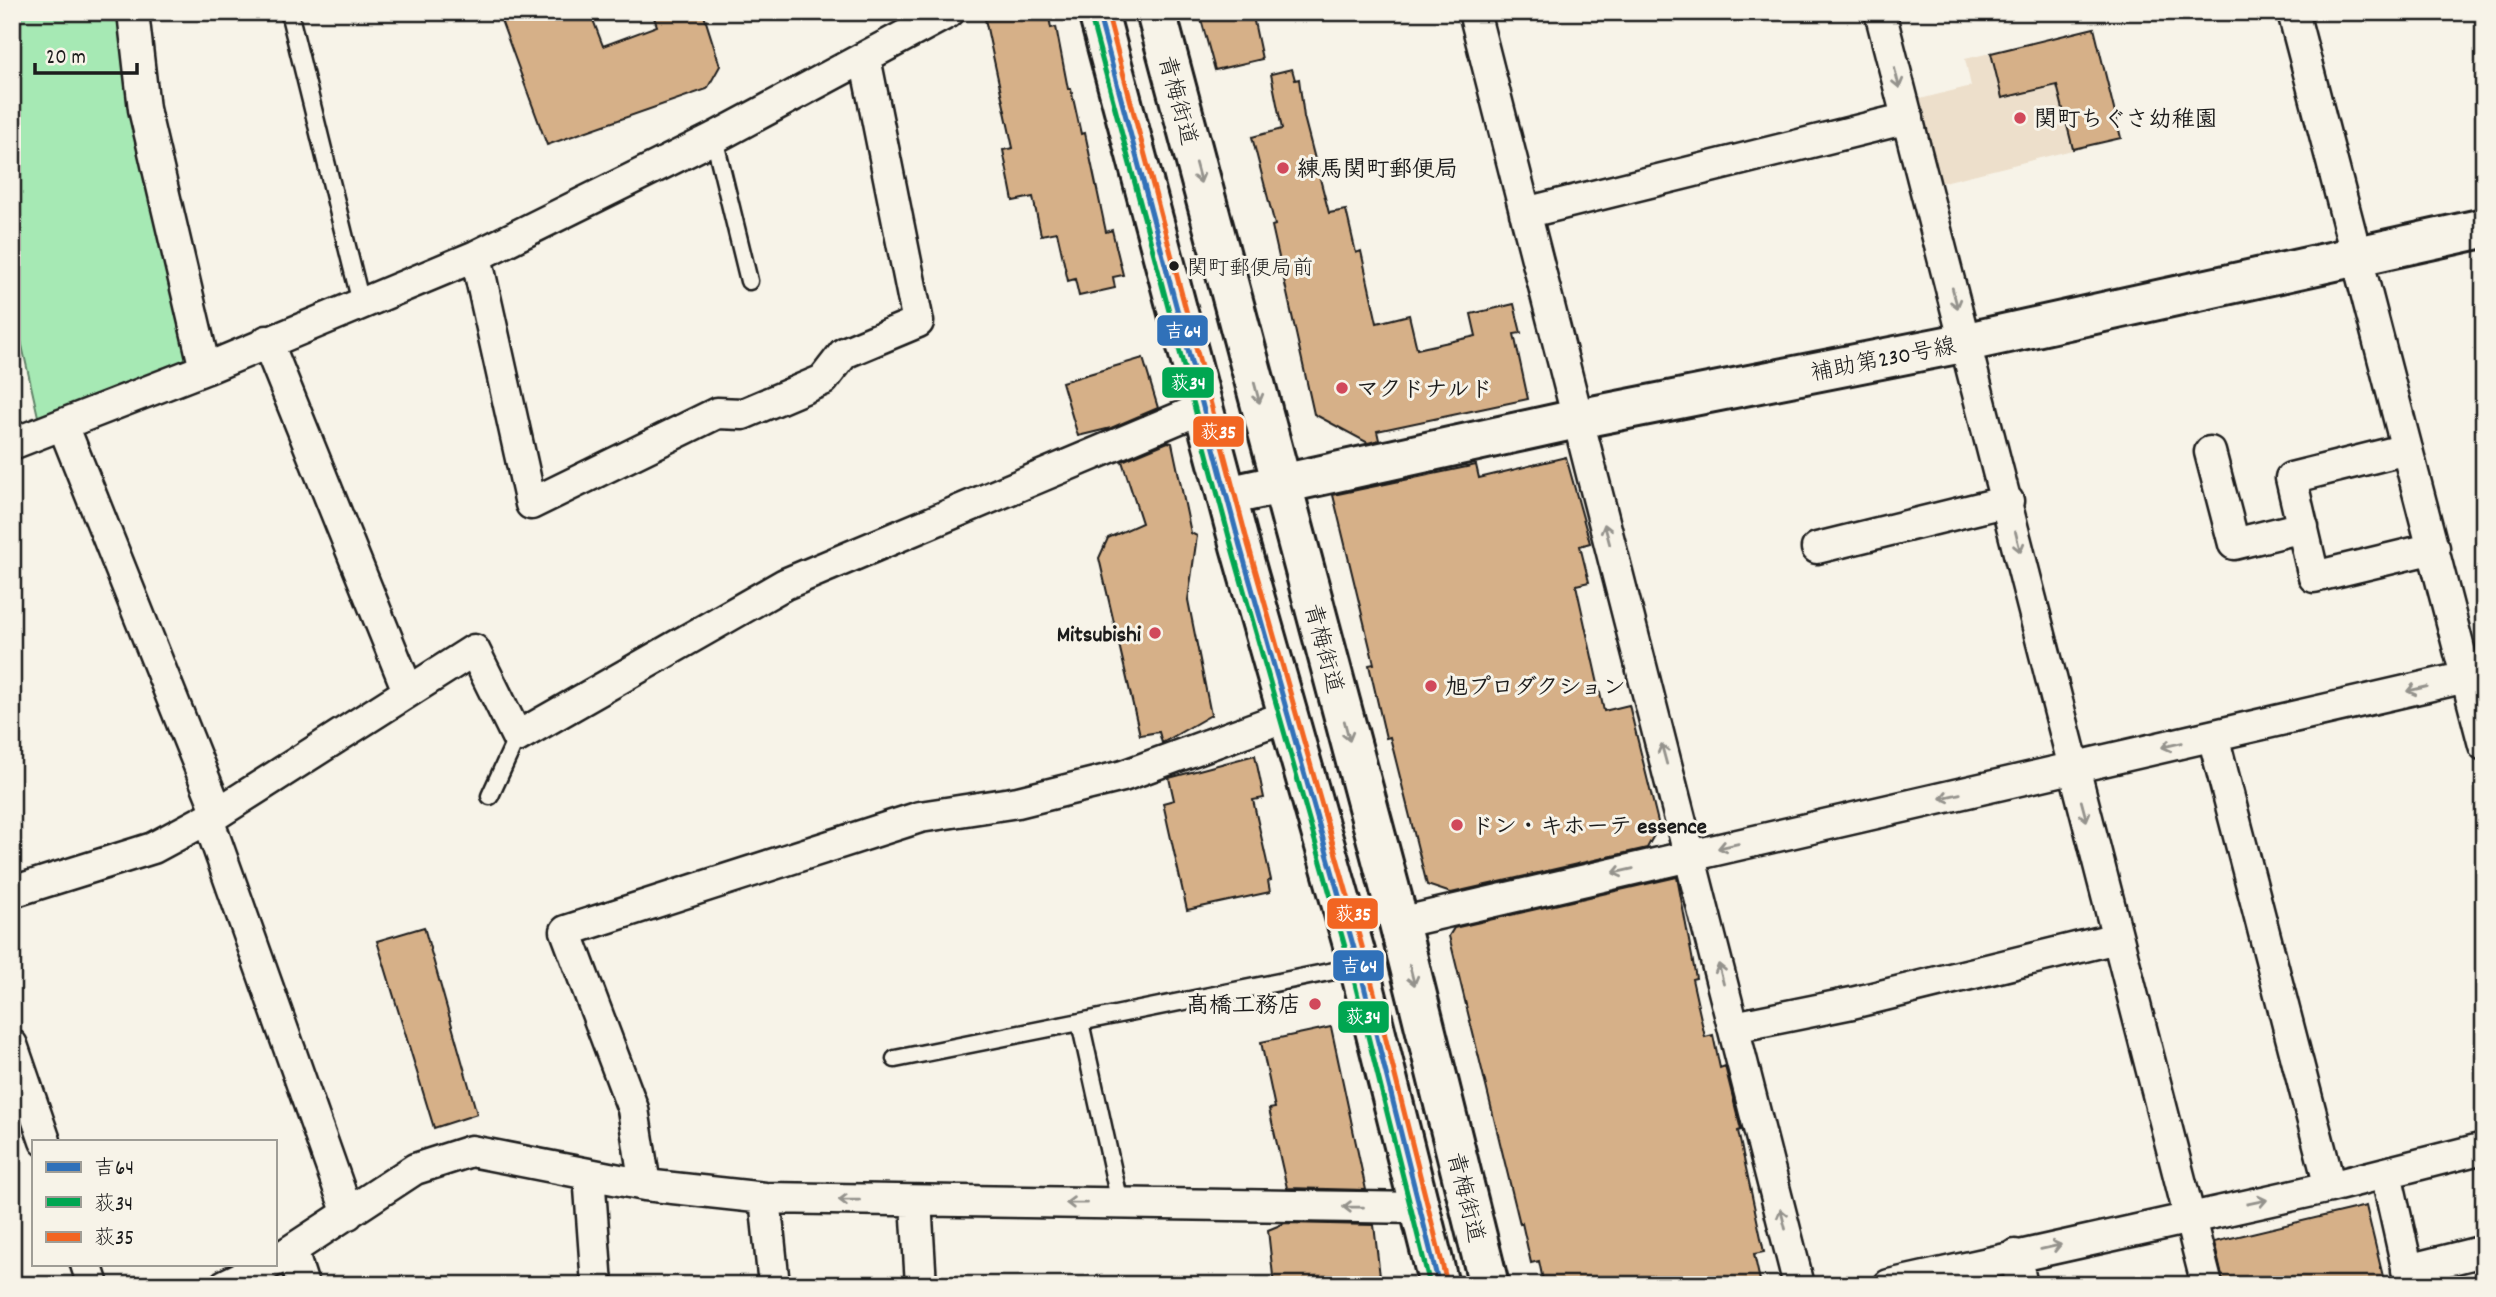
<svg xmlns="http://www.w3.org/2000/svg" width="2496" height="1297" viewBox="0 0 2496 1297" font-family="Dekko,'Klee One',sans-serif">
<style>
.built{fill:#eddfcb}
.green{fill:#a6e9b4;stroke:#618268;stroke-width:2}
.building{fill:#d6b088;stroke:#1c1c1c;stroke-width:2}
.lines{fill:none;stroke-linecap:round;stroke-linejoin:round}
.lane-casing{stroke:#1c1c1c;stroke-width:21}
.street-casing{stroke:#1c1c1c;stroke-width:35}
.secondary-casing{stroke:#1c1c1c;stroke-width:44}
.primary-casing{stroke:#1c1c1c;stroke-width:44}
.lane{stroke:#f7f3e8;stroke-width:16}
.street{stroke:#f7f3e8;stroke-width:30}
.secondary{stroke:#f7f3e8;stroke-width:38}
.primary{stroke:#f7f3e8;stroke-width:38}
.bus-1-casing{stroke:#f7f3e8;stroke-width:10}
.bus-2-casing{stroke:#f7f3e8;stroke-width:10}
.bus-3-casing{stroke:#f7f3e8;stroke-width:10}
.bus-1{stroke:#3071b9;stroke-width:5}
.bus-2{stroke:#00a651;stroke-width:5}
.bus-3{stroke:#f26522;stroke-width:5}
.oneway{stroke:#94928c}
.poi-dot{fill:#d1495b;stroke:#f7f3e8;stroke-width:2.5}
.bus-dot{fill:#1c1c1c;stroke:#f7f3e8;stroke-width:2.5}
.labels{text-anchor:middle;stroke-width:6;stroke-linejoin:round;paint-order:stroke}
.bus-label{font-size:21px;fill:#1c1c1c;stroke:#f7f3e8;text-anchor:start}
.street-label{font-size:23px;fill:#1c1c1c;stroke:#f7f3e8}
.poi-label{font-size:23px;font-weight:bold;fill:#1c1c1c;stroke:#f7f3e8;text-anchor:start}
.line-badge{stroke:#f7f3e8;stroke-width:2.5}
.badge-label{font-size:19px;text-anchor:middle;font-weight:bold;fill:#fff}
</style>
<rect width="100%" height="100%" fill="#f7f3e8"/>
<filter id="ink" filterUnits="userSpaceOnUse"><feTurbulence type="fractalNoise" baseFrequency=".0143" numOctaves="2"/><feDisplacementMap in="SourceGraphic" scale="14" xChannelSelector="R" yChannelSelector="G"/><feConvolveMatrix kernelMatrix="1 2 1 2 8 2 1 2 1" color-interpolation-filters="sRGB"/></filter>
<g filter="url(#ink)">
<path class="built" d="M2094,28L2121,138L1940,183L1920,99L1971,86L1965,59Z"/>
<path class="green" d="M12,12H119L190,360L39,421L12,301Z"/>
<path class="building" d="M498,12H590L603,46L657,26L652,12H703L720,66L707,89L547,145Z
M1018,12H1048L1051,28L1056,27L1068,89H1071L1081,134L1085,133L1106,232L1112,230L1123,275L1113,277L1115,288L1079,296L1075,279L1068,281L1057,232L1041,235L1033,197L1013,201L1003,150L1013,148L985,19Z
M1199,12H1252L1262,59L1215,70Z
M2094,28L2121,138L2073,149L2057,85L2002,98L1991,53Z
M1292,69L1295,80L1299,79L1304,117L1329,213L1346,210L1356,253L1361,251L1377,323L1409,315L1417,349L1476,336L1471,314L1514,304L1521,333L1514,334L1528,399L1377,431L1379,440L1368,443L1314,414L1272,226L1275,225L1252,137L1282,129L1271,74Z
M1143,358L1158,408L1111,428L1078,436L1062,382Z
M1168,442L1172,443L1191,533L1197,536L1188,600L1211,715L1162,743L1159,732L1140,735L1099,558L1108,538L1142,523L1122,461Z
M1566,457L1590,543L1580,546L1589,582L1576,585L1604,711L1629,705L1659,826L1647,848L1451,893L1427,885L1390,737L1386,738L1369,665L1374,664L1333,495L1476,465L1479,478Z
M1255,755L1264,798L1253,800L1271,880L1268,881L1270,892L1187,910L1163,803L1174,800L1169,778Z
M1677,877L1696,978L1692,979L1705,1037L1713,1035L1720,1068L1725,1066L1741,1130L1738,1131L1764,1252L1754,1254L1761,1285H1544L1539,1261L1531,1263L1522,1223L1520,1224L1449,936L1454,928Z
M424,927L477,1114L434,1128L377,941Z
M1331,1027L1366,1190L1287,1188L1269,1109L1275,1108L1261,1042Z
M2366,1206L2385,1285H2224L2214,1242Z
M1285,1223L1374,1225L1381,1285H1274L1268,1230Z"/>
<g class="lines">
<defs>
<path id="lane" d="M289,12L361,303
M714,138L749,281
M490,796L517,737
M1080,1022L1120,1203
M895,1059L1359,966"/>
<path id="street" d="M133,12L144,109L205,369
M1474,12L1799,1285
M1880,12L2207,1285
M2293,12L2484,745
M1525,213L1908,118
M476,256L531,504L717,413L743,414L823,380L844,353L918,322L865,58
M267,341L408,691
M63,425L218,813
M12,444L205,369L476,256L714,138L949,12
M2407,449L2291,478L2314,577L2434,548
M2210,452L2234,544L2303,527
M1817,548L2008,501
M2213,736L2330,1187
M208,819L348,1214
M12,892L153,848L218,813L474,650L517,737L785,584L1203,408
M1399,923L2484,673
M1734,1027L1852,1003L2117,938
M12,1045L45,1141
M2386,1173L2411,1285
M589,1174L597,1285
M645,1185L633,1109L566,931L920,817L1018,802L1123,776L1287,716
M765,1198L774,1285
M916,1201L921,1285
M292,1251L303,1285
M2015,1255L2022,1285
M275,1261L415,1169L471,1151L645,1185L765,1198L1421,1208
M86,1264L93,1285
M2407,1270L2484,1251
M225,1285L269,1264
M1889,1285L2330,1187L2484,1148"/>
<path id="secondary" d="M1227,496L1577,419L1967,342L2484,228"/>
<path id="primary" d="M1098,12L1240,546L1359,966L1439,1285
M1156,12L1399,923L1489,1285"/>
</defs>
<use href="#lane" class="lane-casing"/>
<use href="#street" class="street-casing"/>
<use href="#secondary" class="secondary-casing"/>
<use href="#primary" class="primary-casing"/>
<use href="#lane" class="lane"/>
<use href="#street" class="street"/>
<use href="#secondary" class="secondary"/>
<use href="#primary" class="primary"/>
<defs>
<path id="bus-1" d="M1098,12L1240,546L1359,966L1439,1285"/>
<path id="bus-2" d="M1090,14L1232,548L1351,968L1430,1285"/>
<path id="bus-3" d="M1107,12L1248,544L1367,964L1447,1283"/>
</defs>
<use href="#bus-1" class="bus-1-casing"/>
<use href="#bus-2" class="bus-2-casing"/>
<use href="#bus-3" class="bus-3-casing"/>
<use href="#bus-1" class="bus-1"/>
<use href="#bus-2" class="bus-2"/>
<use href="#bus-3" class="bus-3"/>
</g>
<defs><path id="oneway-shaft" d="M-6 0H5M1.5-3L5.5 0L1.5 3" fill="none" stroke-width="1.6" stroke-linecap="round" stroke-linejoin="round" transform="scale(1.75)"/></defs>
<g class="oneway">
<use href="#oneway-shaft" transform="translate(1897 78) rotate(76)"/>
<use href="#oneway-shaft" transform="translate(1198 173) rotate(75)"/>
<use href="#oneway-shaft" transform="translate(1955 298) rotate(75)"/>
<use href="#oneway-shaft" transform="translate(1257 393) rotate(75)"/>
<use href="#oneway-shaft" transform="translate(1607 534) rotate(-105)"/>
<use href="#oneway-shaft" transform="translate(2018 542) rotate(76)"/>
<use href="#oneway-shaft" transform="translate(2417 689) rotate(167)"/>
<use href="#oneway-shaft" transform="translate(1347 731) rotate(75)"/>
<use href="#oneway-shaft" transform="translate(2172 745) rotate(167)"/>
<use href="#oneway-shaft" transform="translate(1664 754) rotate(-105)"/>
<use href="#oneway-shaft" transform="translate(1950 796) rotate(167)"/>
<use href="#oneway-shaft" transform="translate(2084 811) rotate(75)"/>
<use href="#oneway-shaft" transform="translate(1728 846) rotate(167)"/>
<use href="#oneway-shaft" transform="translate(1623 871) rotate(167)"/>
<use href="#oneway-shaft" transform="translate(1721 974) rotate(-104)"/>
<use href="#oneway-shaft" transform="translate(1412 975) rotate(76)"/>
<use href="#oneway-shaft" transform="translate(849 1200) rotate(-179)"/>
<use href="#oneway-shaft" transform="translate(2257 1202) rotate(-12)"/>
<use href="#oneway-shaft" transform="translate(1076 1203) rotate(-179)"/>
<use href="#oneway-shaft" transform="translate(1353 1207) rotate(-179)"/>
<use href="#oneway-shaft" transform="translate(1783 1219) rotate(-104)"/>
<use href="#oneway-shaft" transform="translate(2051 1247) rotate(-13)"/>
</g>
</g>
<g class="poi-dot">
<circle cx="2020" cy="118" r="7"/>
<circle cx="1283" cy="168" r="7"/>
<circle cx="1342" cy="388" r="7"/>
<circle cx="1155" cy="633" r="7"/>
<circle cx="1431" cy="686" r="7"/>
<circle cx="1457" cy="825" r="7"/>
<circle cx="1315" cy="1004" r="7"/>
</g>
<circle class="bus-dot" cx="1174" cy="266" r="6"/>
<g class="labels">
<g class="bus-label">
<text x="1187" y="274">関町郵便局前</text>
</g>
<g class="street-label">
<text transform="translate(1179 100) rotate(75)" y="8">青梅街道</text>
<text transform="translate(1883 358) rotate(-11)" y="8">補助第230号線</text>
<text transform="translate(1325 648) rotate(75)" y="8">青梅街道</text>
<text transform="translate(1467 1197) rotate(76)" y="8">青梅街道</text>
</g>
<g class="poi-label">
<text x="2034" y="126">関町ちぐさ幼稚園</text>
<text x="1297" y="176">練馬関町郵便局</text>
<text x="1356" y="396">マクドナルド</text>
<text x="1141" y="641" text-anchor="end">Mitsubishi</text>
<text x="1445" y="694">旭プロダクション</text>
<text x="1471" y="833">ドン・キホーテ essence</text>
<text x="1301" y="1012" text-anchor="end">髙橋工務店</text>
</g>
</g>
<g class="line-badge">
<rect x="1156" y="314" width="53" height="33" rx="7" fill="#3071b9"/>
<rect x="1161" y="366" width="54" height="33" rx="7" fill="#00a651"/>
<rect x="1192" y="415" width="53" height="33" rx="7" fill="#f26522"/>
<rect x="1326" y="897" width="53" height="33" rx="7" fill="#f26522"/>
<rect x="1332" y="949" width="53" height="33" rx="7" fill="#3071b9"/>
<rect x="1337" y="1000" width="53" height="34" rx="7" fill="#00a651"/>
</g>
<g class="badge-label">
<text x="1183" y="337">吉64</text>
<text x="1188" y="389">荻34</text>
<text x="1218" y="438">荻35</text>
<text x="1353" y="920">荻35</text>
<text x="1359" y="972">吉64</text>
<text x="1363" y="1023">荻34</text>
</g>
<rect width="2496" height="1297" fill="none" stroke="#f7f3e8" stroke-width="42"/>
<rect x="21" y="21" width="2454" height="1255" fill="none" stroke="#1c1c1c" stroke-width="2.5" filter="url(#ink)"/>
<rect x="32" y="1140" width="245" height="126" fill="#f7f3e8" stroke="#9f9d96" stroke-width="2"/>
<rect x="46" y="1162" width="35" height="10" fill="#3071b9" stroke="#9f9d96" stroke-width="2"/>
<text x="94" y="1174" font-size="21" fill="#1c1c1c">吉64</text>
<rect x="46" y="1197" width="35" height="10" fill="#00a651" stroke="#9f9d96" stroke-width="2"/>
<text x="94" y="1210" font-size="21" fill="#1c1c1c">荻34</text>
<rect x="46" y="1232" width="35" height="10" fill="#f26522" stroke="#9f9d96" stroke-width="2"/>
<text x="94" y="1244" font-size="21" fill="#1c1c1c">荻35</text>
<path d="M35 63v10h102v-10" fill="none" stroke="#1c1c1c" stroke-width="3.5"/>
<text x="46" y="63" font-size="21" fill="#1c1c1c" stroke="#f7f3e8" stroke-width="5" paint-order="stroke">20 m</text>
</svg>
